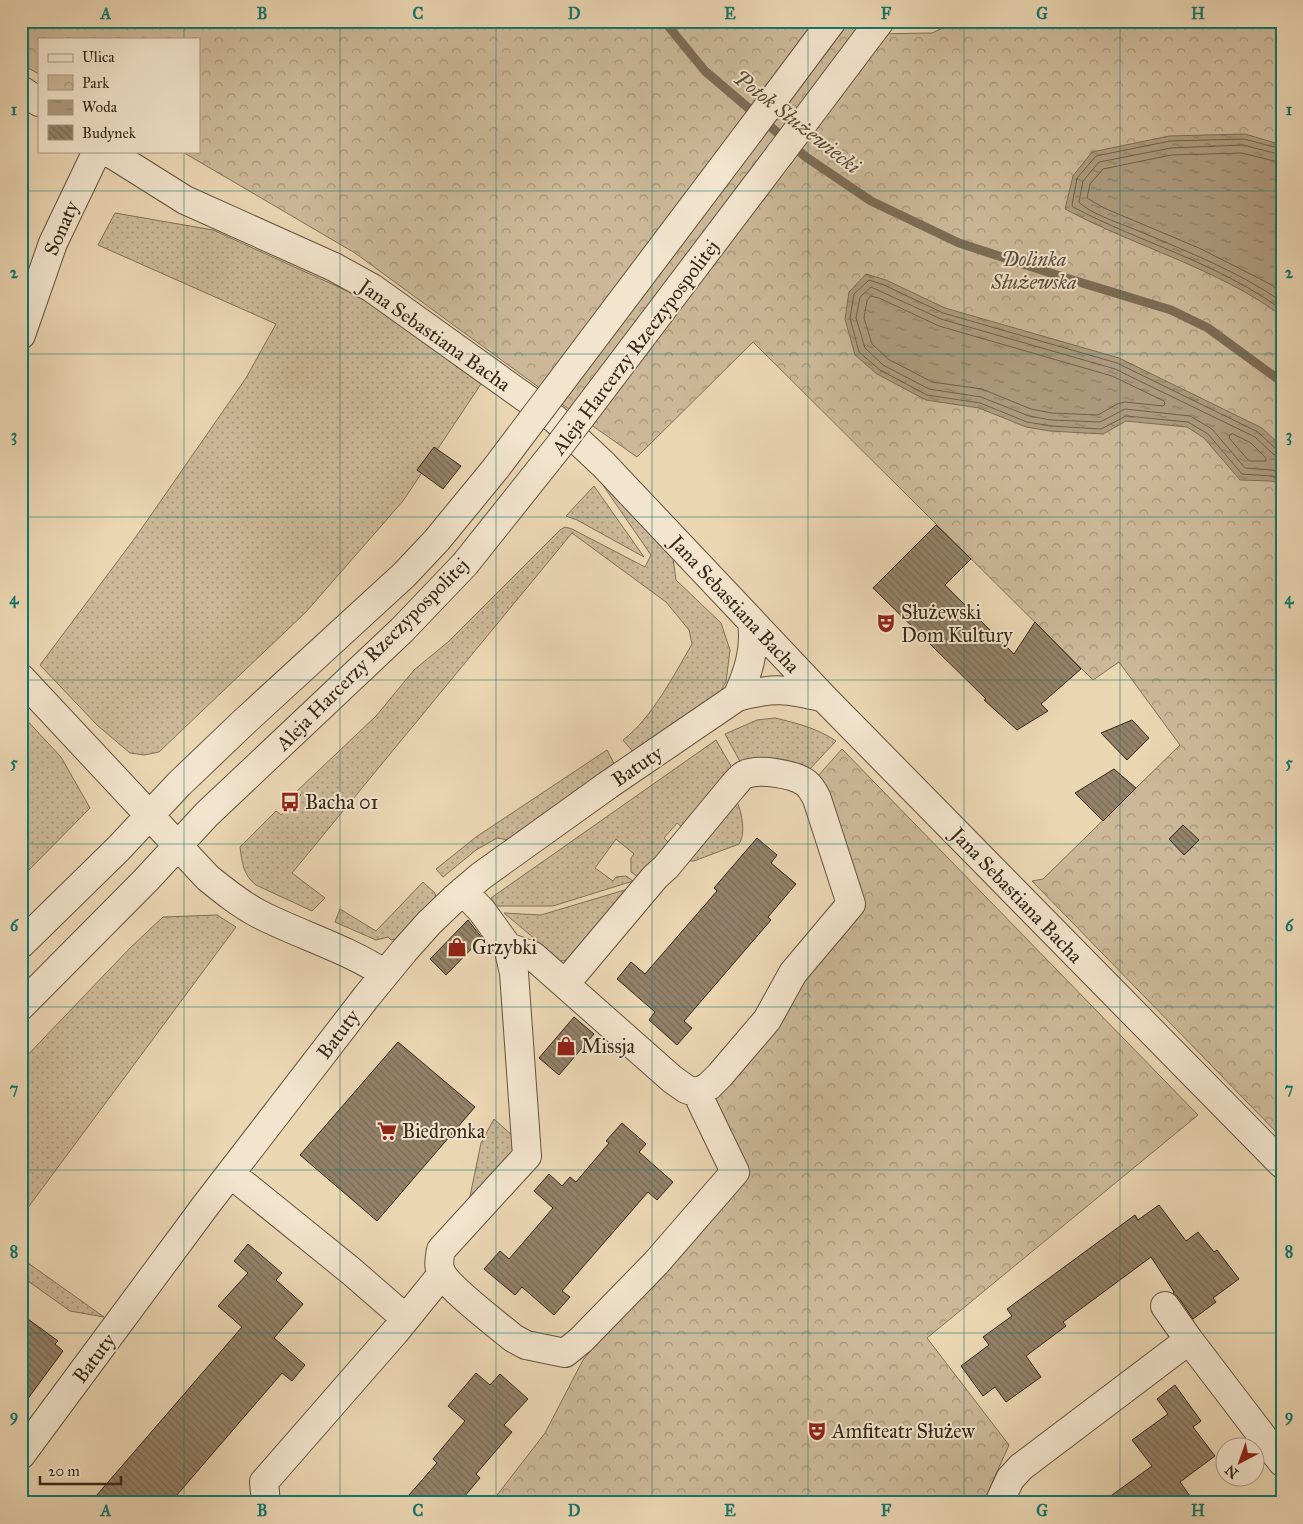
<svg xmlns="http://www.w3.org/2000/svg" width="1303" height="1524" viewBox="0 0 1303 1524" font-family="'IM FELL Great Primer',serif">
<style>
.grass{fill:url(#grass-dots);stroke:#807058}
.park{fill:url(#park-crowns);stroke:#807058}
.water{fill:url(#water-ripples);stroke:#7d6c56}
.lines{fill:none;stroke-linecap:round;stroke-linejoin:round}
.shore{stroke:#70604c;stroke-width:1}
.stream{stroke:#7d6c56;stroke-width:9}
.building{fill:url(#building-back-hatch);stroke:#342719}
.minor-casing{stroke:#62533f;stroke-width:30}
.minor{stroke:#f2e4cd;stroke-width:28}
.minor-bridge-casing{stroke:#62533f;stroke-width:30;stroke-linecap:butt}
.minor-bridge{stroke:#f2e4cd;stroke-width:28}
.grid{fill:none;stroke:#0f766e;stroke-width:1;stroke-opacity:0.55}
.labels{text-anchor:middle;stroke-width:4;stroke-linejoin:round;paint-order:stroke}
.street-label{font-size:20px;fill:#342719;stroke:#f2e4cd}
.park-label{font-size:20px;font-style:italic;fill:#5a4b39;stroke:#f2e4cd}
.poi-label{font-size:20px;fill:#342719;stroke:#f2e4cd;text-anchor:start}
.water-label{font-size:21px;font-style:italic;fill:#584a37;stroke:#f2e4cd}
.neatline{fill:none;stroke:#0f766e;stroke-width:2}
.grid-label{font-size:16px;text-anchor:middle;font-weight:bold;fill:#0f766e}
</style>
<defs>
<pattern id="grass-dots" width="8" height="8" patternUnits="userSpaceOnUse" patternTransform="scale(1.25)"><rect width="8" height="8" fill="#ccb898"/><path d="M2 2h.1M6 6h.1" fill="none" stroke="#a6967b" stroke-width="1.8" stroke-linecap="round"/></pattern>
<pattern id="park-crowns" width="20" height="18" patternUnits="userSpaceOnUse" patternTransform="scale(1.25)"><rect width="20" height="18" fill="#ccb898"/><path d="M2 6a3 3 0 1 1 6 0M12 15a3 3 0 1 1 6 0" fill="none" stroke="#a6967b"/></pattern>
<pattern id="water-ripples" width="26" height="14" patternUnits="userSpaceOnUse" patternTransform="scale(1.25)"><rect width="26" height="14" fill="#ad9a7e"/><path d="M2 4q2-2 4 0t4 0M15 11q2-2 4 0t4 0" fill="none" stroke="#8e7e66"/></pattern>
<pattern id="building-back-hatch" width="6" height="6" patternUnits="userSpaceOnUse" patternTransform="scale(1.25)"><rect width="6" height="6" fill="#938269"/><path d="M-1 5l2 2M0 0l6 6M5-1l2 2" fill="none" stroke="#796a56"/></pattern>
</defs>
<rect width="100%" height="100%" fill="#ebd6b2"/>
<filter id="stains"><feTurbulence type="fractalNoise" baseFrequency=".004" numOctaves="4"/><feColorMatrix values="0 0 0 0 .2 0 0 0 0 .09 0 0 0 0 .02 0 0 0 .5 -.17"/></filter>
<radialGradient id="worn" r=".72"><stop offset=".6" stop-color="#630" stop-opacity="0"/><stop offset="1" stop-color="#630" stop-opacity=".3"/></radialGradient>
<path class="grass" d="M115,213L213,230L365,299L481,384L403,501L306,612L159,752L144,755L130,753L97,725L40,665L135,538L246,378L276,324L98,245Z
M598,478L673,558L676,580L721,623L730,650L726,682L717,697L634,753L623,740C652,718 674,675 692,644L689,630L666,602L572,533L292,873L325,898L312,911L256,885C243,875 242,862 240,847L276,811L281,815L301,795L297,791L376,716L414,670L448,642L560,530L565,527L572,529L645,567L651,555Z
M594,486L644,557L577,520L566,516Z
M21,714L61,757L90,808L21,878Z
M775,718C796,723 817,728 836,741L808,771L743,767L725,734L757,720Z
M716,740L735,773L687,831L677,823L664,838L673,847L644,881L631,872V858L634,854L616,839L595,868L613,881L616,877L626,876L633,881L553,906H496L491,898Z
M607,750L616,767L509,840L497,838L476,850L443,877L436,869L476,837Z
M737,802C742,812 746,835 739,844L694,861H684Z
M423,882L435,893L436,900L399,938L391,940L388,937L376,940L335,922L340,909L376,931Z
M638,886L572,959L561,961L553,960L547,949L504,913L541,915Z
M217,915L236,927L21,1217V1062L130,948L163,917Z
M494,1119L514,1137L515,1149L468,1206L481,1143Z
M21,1258L104,1317L70,1311L21,1276Z"/>
<path class="park" d="M21,21H841L872,34L932,33L958,21H1282V1138L1032,881L1043,879L1180,745L1119,662L1093,680L753,342L637,457L563,405L355,253L181,151H199V39H39V74L21,64Z
M842,749L1198,1115L927,1338L1009,1445L983,1503H491L545,1433L583,1360L645,1283L741,1170L698,1095L858,903L817,777Z"/>
<path class="water" d="M1245,134L1282,145V316C1217,268 1136,247 1065,209L1073,176L1092,152L1169,136Z
M866,274L886,280L945,308L1119,358L1262,428L1282,447V484L1271,481L1240,480L1204,438L1187,427L1126,421L1103,434L1050,431L1026,427L979,408L926,400L877,374L855,355L845,319L849,292Z"/>
<g class="lines">
<path class="shore" d="M1282,149L1244,139L1170,141L1096,156L1077,178L1072,205L1073,207C1141,243 1219,263 1282,310
M1282,155L1243,145L1171,148L1099,162L1083,181L1079,202C1088,213 1125,225 1141,232C1186,251 1242,273 1282,302
M1282,163L1242,153L1171,155L1103,169L1090,184L1087,198L1104,208L1199,248L1270,284L1282,293
M871,296L879,298L939,326L1112,376L1164,401L1165,404L1163,406L1125,402L1117,404L1098,415L1052,413L1031,409L982,389L932,382L888,359L872,344L864,318L867,301Z
M1233,434L1251,443L1266,458V461H1249L1229,438L1230,435Z
M1282,450L1276,449L1258,432L1117,363L943,313L884,285L869,280L854,294L850,318L859,352L880,370L927,395L980,403L1027,422L1051,426L1101,429L1126,416L1188,422L1208,434L1242,474L1272,476L1282,479
M1282,457L1273,454L1255,437L1115,369L941,319L871,287L860,297L856,318L865,348L883,365L929,389L981,397L1029,416L1051,420L1100,422L1125,409L1190,416L1212,429L1245,468L1272,470L1282,473"/>
<path class="stream" d="M664,21L705,71L806,157L871,201L959,243L1066,278L1171,310L1208,328L1282,382"/>
</g>
<path class="building" d="M434,447L461,466L443,489L417,470Z
M936,525L971,559L945,585L1014,654L1035,622L1081,669L1041,704L1048,711L1017,730L984,700L986,699L873,588Z
M1132,720L1149,738L1127,760L1101,733Z
M1114,769L1136,788L1103,821L1075,793Z
M1183,825L1199,840L1184,855L1169,839Z
M757,838L777,855L771,863L796,884L768,917L771,920L684,1021L692,1028L677,1045L649,1020L655,1012L617,979L631,962L645,974L717,891L714,888Z
M468,920L482,938L446,975L430,959Z
M574,1017L594,1034L559,1075L539,1058Z
M398,1042L475,1107L377,1221L300,1155Z
M622,1123L646,1144L639,1152L673,1182L657,1200L648,1192L562,1291L570,1297L554,1315L522,1287L515,1295L484,1269L500,1251L509,1259L553,1208L534,1191L549,1174L562,1186L570,1177L576,1182L609,1143L606,1141Z
M1159,1205L1186,1241L1198,1232L1214,1252L1217,1250L1239,1279L1213,1298L1216,1302L1193,1319L1178,1297L1173,1293L1174,1292L1151,1257L1063,1322L1066,1326L1026,1356L1041,1377L1006,1402L995,1387L983,1396L961,1366L989,1345L983,1337L1012,1316L1007,1309L1135,1215L1138,1220Z
M248,1244L282,1273L276,1280L303,1304L274,1338L305,1365L292,1381L282,1373L170,1503H90L242,1327L218,1306L248,1273L234,1261Z
M21,1314L58,1341L55,1344L63,1351L21,1408Z
M476,1373L490,1385L500,1374L528,1399L504,1425L512,1432L476,1474L480,1478L459,1503H402L437,1463L433,1459L465,1421L448,1406Z
M1175,1385L1201,1421L1193,1427L1215,1456L1180,1482L1195,1503H1101L1152,1466L1132,1440L1168,1414L1157,1399Z"/>
<g class="lines">
<defs>
<path id="minor" d="M21,90L39,102
M750,131L832,21
M107,151L185,200L334,267L372,288L555,419L604,465L824,698L1282,1164
M780,154L880,21
M21,335L53,243L97,151
M21,678L208,878C224,891 240,904 259,914C300,935 346,948 385,974
M737,697C773,687 788,689 824,698
M463,891L482,911L508,947L533,956L672,1079L686,1089L697,1093L709,1086L720,1075L767,1020L793,973L851,904L817,799C814,793 812,788 806,783C794,774 758,768 744,775C740,777 736,783 733,786L666,867L655,877L565,984
M21,944L118,849L179,784L245,721L404,575L437,540
M508,947L514,973L527,1156L441,1250C440,1256 438,1263 440,1269C444,1285 498,1325 513,1338L526,1345L565,1353L581,1340L656,1263L735,1172L697,1093
M21,1006L146,880L207,814L402,630L465,564
M231,1174L351,1271L405,1318
M1165,1306L1189,1340L1282,1462
M21,1455L206,1205L367,996L404,951L429,923L454,899L481,876L608,785L737,697C748,673 756,649 752,623
M266,1503L264,1482L395,1332L442,1274
M999,1503L1010,1479L1021,1467L1189,1340"/>
</defs>
<use href="#minor" class="minor-casing"/>
<use href="#minor" class="minor"/>
<defs>
<path id="minor-bridge" d="M437,540L496,468L750,131
M465,564L559,446L780,154"/>
</defs>
<use href="#minor-bridge" class="minor-bridge-casing"/>
<use href="#minor-bridge" class="minor-bridge"/>
</g>
<path class="grid" d="M184,21V39M340,21V1503M496,21V1503M652,21V1503M808,21V1503M964,21V1503M1120,21V1503M184,151V1503M21,191H1282M21,354H1282M21,517H1282M21,680H1282M21,844H1282M21,1007H1282M21,1170H1282M21,1333H1282"/>
<defs>
<symbol id="theatre-bare" viewBox="-9 -9 18 18"><path d="M-5-5.5Q0-4 5-5.5V0Q5 5 0 6Q-5 5-5 0ZM-3.3-2.5H-1v1.5H-3.3ZM1-2.5H3.3v1.5H1ZM-2.8 1Q0 5.5 2.8 1Z" fill="#8f2418" stroke="#f2e4cd" stroke-width="2.5" paint-order="stroke"/></symbol>
<symbol id="bus-bare" viewBox="-9 -9 18 18"><path d="M-5-6H5V4H4V6H2V4H-2V6H-4V4H-5ZM-3.5-4V0h7V-4ZM-3.5 1.2v1.5H-2V1.2ZM2 1.2v1.5H3.5V1.2Z" fill="#8f2418" stroke="#f2e4cd" stroke-width="2.5" paint-order="stroke"/></symbol>
<symbol id="shop-bare" viewBox="-9 -9 18 18"><path d="M-5-2.5h2.3a2.7 3.5 0 0 1 5.4 0H5L5.5 6h-11ZM-1.5-2.5h3a1.5 2.3 0 0 0-3 0Z" fill="#8f2418" stroke="#f2e4cd" stroke-width="2.5" paint-order="stroke"/></symbol>
<symbol id="supermarket-bare" viewBox="-9 -9 18 18"><path d="M-6-5.5h2.5l.6 2H6L4.5 2H-2.5L-4.4-4H-6ZM-1.5 3.2a1.3 1.3 0 1 0 .1 0ZM3 3.2a1.3 1.3 0 1 0 .1 0Z" fill="#8f2418" stroke="#f2e4cd" stroke-width="2.5" paint-order="stroke"/></symbol>
</defs>
<g fill-rule="evenodd">
<use href="#theatre-bare" x="872" y="609" width="28" height="28"/>
<use href="#bus-bare" x="276" y="788" width="28" height="28"/>
<use href="#shop-bare" x="443" y="933" width="28" height="28"/>
<use href="#shop-bare" x="552" y="1032" width="28" height="28"/>
<use href="#supermarket-bare" x="373" y="1117" width="28" height="28"/>
<use href="#theatre-bare" x="803" y="1417" width="28" height="28"/>
</g>
<g class="labels">
<g class="street-label">
<text transform="translate(61 228) rotate(-66)" y="7">Sonaty</text>
<text transform="translate(435 335) rotate(35)" y="7">Jana Sebastiana Bacha</text>
<text transform="translate(635 347) rotate(-53)" y="7">Aleja Harcerzy Rzeczypospolitej</text>
<text transform="translate(735 604) rotate(47)" y="7">Jana Sebastiana Bacha</text>
<text transform="translate(372 654) rotate(-45)" y="7">Aleja Harcerzy Rzeczypospolitej</text>
<text transform="translate(637 766) rotate(-34)" y="7">Batuty</text>
<text transform="translate(1017 895) rotate(46)" y="7">Jana Sebastiana Bacha</text>
<text transform="translate(338 1034) rotate(-53)" y="7">Batuty</text>
<text transform="translate(94 1358) rotate(-53)" y="7">Batuty</text>
</g>
<g class="park-label">
<text x="1034" y="266">Dolinka<tspan x="1034" dy="23">Służewska</tspan></text>
</g>
<g class="poi-label">
<text x="901" y="619">Służewski<tspan x="901" dy="23">Dom Kultury</tspan></text>
<text x="305" y="809">Bacha 01</text>
<text x="472" y="954">Grzybki</text>
<text x="581" y="1053">Missja</text>
<text x="402" y="1138">Biedronka</text>
<text x="832" y="1438">Amfiteatr Służew</text>
</g>
<g class="water-label">
<text transform="translate(797 122) rotate(38)" y="7">Potok Służewiecki</text>
</g>
</g>
<rect width="1303" height="1524" fill="none" stroke="#ebd6b2" stroke-width="55"/>
<rect x="38" y="38" width="162" height="115" fill="#f2e4cd" stroke="#a69885"/>
<rect x="48" y="54" width="25" height="8" fill="#f2e4cd" stroke="#a69885"/>
<text x="82" y="62" font-size="15" fill="#342719">Ulica</text>
<rect x="48" y="75" width="25" height="15" fill="url(#park-crowns)" stroke="#a69885"/>
<text x="82" y="88" font-size="15" fill="#342719">Park</text>
<rect x="48" y="100" width="25" height="15" fill="url(#water-ripples)" stroke="#a69885"/>
<text x="82" y="112" font-size="15" fill="#342719">Woda</text>
<rect x="48" y="125" width="25" height="15" fill="url(#building-back-hatch)" stroke="#a69885"/>
<text x="82" y="138" font-size="15" fill="#342719">Budynek</text>
<g transform="translate(1240 1462) rotate(221)"><circle r="24" fill="#f2e4cd" stroke="#a69885"/>
<path d="M0-4L9 19L0 12L-9 19Z" fill="#8f2418"/>
<text y="-8" font-size="14" font-weight="bold" text-anchor="middle" fill="#342719">N</text>
</g>
<path d="M40 1476v8h81v-8" fill="none" stroke="#342719" stroke-width="2.5"/>
<text x="48" y="1476" font-size="15" fill="#342719" stroke="#f2e4cd" stroke-width="4" paint-order="stroke">20 m</text>
<rect x="28" y="28" width="1248" height="1468" class="neatline"/>
<g class="grid-label">
<text x="106" y="19">A</text>
<text x="262" y="19">B</text>
<text x="418" y="19">C</text>
<text x="574" y="19">D</text>
<text x="730" y="19">E</text>
<text x="886" y="19">F</text>
<text x="1042" y="19">G</text>
<text x="1198" y="19">H</text>
<text x="14" y="115">1</text>
<text x="1289" y="115">1</text>
<text x="14" y="278">2</text>
<text x="1289" y="278">2</text>
<text x="14" y="441">3</text>
<text x="1289" y="441">3</text>
<text x="14" y="604">4</text>
<text x="1289" y="604">4</text>
<text x="14" y="768">5</text>
<text x="1289" y="768">5</text>
<text x="14" y="931">6</text>
<text x="1289" y="931">6</text>
<text x="14" y="1094">7</text>
<text x="1289" y="1094">7</text>
<text x="14" y="1257">8</text>
<text x="1289" y="1257">8</text>
<text x="14" y="1421">9</text>
<text x="1289" y="1421">9</text>
<text x="106" y="1516">A</text>
<text x="262" y="1516">B</text>
<text x="418" y="1516">C</text>
<text x="574" y="1516">D</text>
<text x="730" y="1516">E</text>
<text x="886" y="1516">F</text>
<text x="1042" y="1516">G</text>
<text x="1198" y="1516">H</text>
</g>
<rect width="100%" height="100%" filter="url(#stains)"/>
<rect width="100%" height="100%" fill="url(#worn)"/>
</svg>
